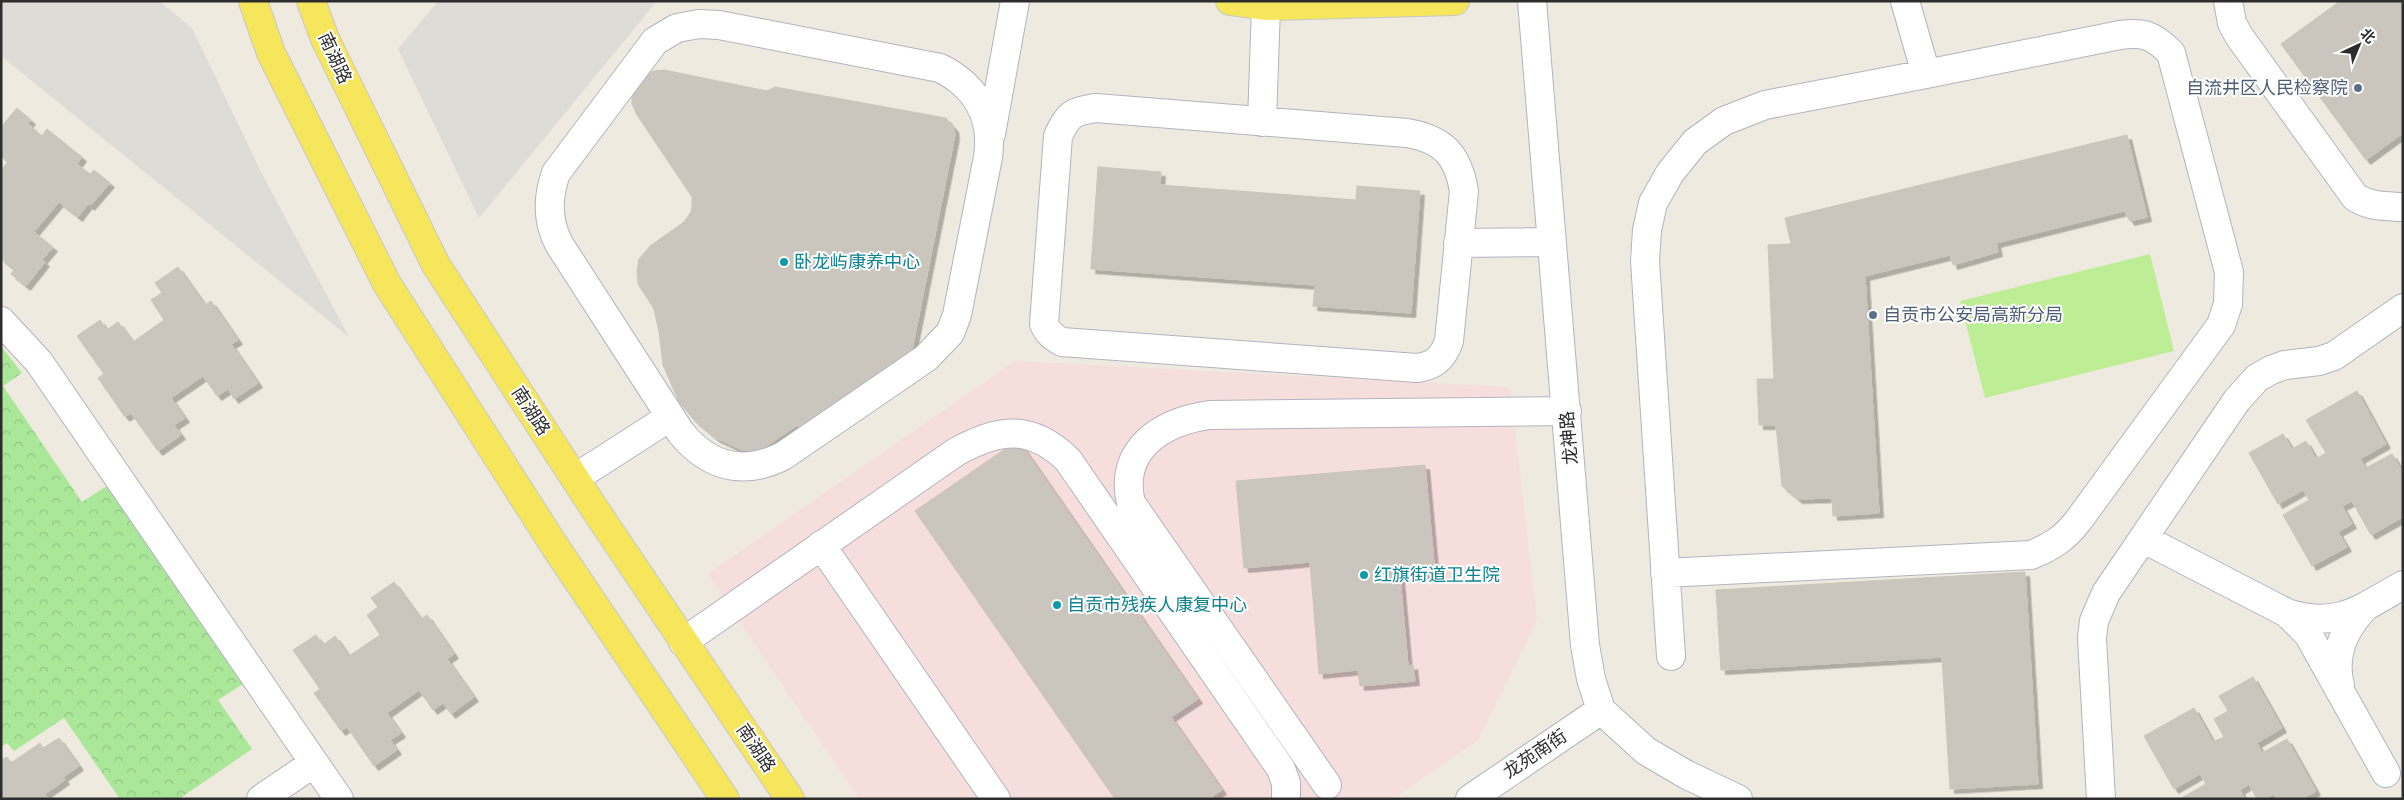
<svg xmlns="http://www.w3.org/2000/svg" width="2404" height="800" viewBox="0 0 2404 800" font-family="'Source Sans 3','Noto Sans SC',sans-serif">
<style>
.medical{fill:#f5dedc}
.park{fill:url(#park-crowns)}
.pitch{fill:#bdee95}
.plaza{fill:#dedcd6}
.building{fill:#cac6be;stroke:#cac6b8;filter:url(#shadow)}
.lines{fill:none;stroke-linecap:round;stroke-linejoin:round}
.minor-casing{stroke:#b3b3c0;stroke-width:30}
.major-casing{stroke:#c8c8c8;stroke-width:30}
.minor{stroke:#fff;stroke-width:28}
.major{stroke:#f6e65c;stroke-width:28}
.service-dot{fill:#5c6f8a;stroke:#fff;stroke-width:2}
.culture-dot{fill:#0f9aa8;stroke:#fff;stroke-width:2}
.labels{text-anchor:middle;stroke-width:4;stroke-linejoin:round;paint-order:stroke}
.street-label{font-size:18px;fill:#2d2d2d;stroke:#fff}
.service-label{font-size:18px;fill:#4e5e75;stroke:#fff;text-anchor:end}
.culture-label{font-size:18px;fill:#0d838f;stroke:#fff;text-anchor:start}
</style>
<defs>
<pattern id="park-crowns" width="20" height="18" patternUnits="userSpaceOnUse" patternTransform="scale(1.25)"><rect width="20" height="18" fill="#aae799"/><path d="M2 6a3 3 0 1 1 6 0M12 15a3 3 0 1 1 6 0" fill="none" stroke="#93c684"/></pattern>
<filter id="shadow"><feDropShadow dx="4.5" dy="4.5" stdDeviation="0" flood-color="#0004"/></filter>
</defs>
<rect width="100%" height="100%" fill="#eeeadf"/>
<path class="medical" d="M1015,361L1510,387L1537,619L1478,740L1393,799H859L708,574Z"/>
<path class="park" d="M1,346L22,373L3,386L82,502L110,484L246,682L218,700L252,749L179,799H120L64,718L14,751L7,743L1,747Z"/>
<path class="pitch" d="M2150,254L2174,351L1985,398L1960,301Z"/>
<path class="plaza" d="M1,1H159L192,28L261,172L349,337L1,56Z
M438,1H657L479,218L398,49Z"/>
<path class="building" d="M2340,1H2403V133L2366,160L2281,44Z
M2403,4V70L2371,27Z
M664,70L767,91L775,87L946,118L954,128L955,135L912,350L803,428L796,426L762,449L755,451L742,450L716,438L695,421L679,402L663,365L659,332L654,309L638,284L637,271L639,259L650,246L684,222L691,212L692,207V197L637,115L632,104V93L644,75L654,71Z
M17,108L31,120L28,124L42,136L47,129L82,157L77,164L90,174L94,170L110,183L90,206L88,204L78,217L59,202L34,232L53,247L42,260L45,262L26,286L11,274L15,269L1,259V170L8,162L1,156V127Z
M2127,135L2147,217L2130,221L2124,211L1996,243L1998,252L1953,265L1950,255L1865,276L1879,513L1833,516L1832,498L1798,499L1782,486L1776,425H1759L1757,379H1774L1768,245L1791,244L1785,218Z
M1098,167L1161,172L1160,185L1356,200L1357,186L1420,191L1411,313L1313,306L1315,285L1091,269Z
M178,267L205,305L211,301L238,340L231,344L258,383L234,399L228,389L217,396L203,376L171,398L185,418L174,425L181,435L158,451L131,413L125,417L98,378L104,374L77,336L100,320L107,330L118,322L133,342L164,320L151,300L162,293L155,283Z
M2357,391L2386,444L2360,459L2366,468L2392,454L2403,473V517L2371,535L2352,501L2342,506L2352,524L2338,532L2347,547L2312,566L2283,515L2309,500L2303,490L2278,504L2249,453L2283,434L2292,449L2306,441L2316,459L2326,453L2306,420Z
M1018,440L1198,699L1171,717L1222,790L1209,799H1115L915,511Z
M1425,465L1435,574L1400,577L1408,666L1413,665L1415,681L1360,686L1358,670L1319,674L1310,562L1244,568L1236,481Z
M2025,572L2038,784L1950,789L1942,657L1721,670L1716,590Z
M394,582L421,619L427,615L454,654L447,659L474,697L451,714L443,703L433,710L419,690L387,713L401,733L390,740L397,750L374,766L347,727L341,731L314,693L320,689L293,650L316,635L323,645L335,636L349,656L380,635L367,615L378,607L371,598Z
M2253,677L2282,728L2257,743L2262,753L2287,739L2316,791L2302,799H2276L2274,794L2265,799H2257L2249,784L2240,790L2245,799H2180L2206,784L2200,774L2174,789L2144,736L2194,708L2213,742L2224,737L2214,719L2228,711L2219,696Z
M59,738L79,766L63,777L65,780L45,794L49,799H1V760L7,757L11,763L40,743L43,748Z"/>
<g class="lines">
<defs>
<path id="minor" d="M1532,1L1585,645L1591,679L1601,710L1646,751L1687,775L1738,799
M2228,1L2232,23L2239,36L2355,197C2370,207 2386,206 2403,207
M699,24L719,25L940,68C976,86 994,117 988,157L957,315L950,333L926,358L783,456C743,476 709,467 681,433L559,244C547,221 547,198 556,173L655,41L677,28Z
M1096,108L1407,133C1443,139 1458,155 1464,191L1449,341C1443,358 1434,366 1417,368L1062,342C1053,337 1048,333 1044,324L1058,136C1068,115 1072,111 1096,108Z
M1262,122L1266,6
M991,134L1015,1
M1458,243L1550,242
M1,321L39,362L339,799
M575,478L670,417
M2144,539L2287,613C2338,629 2360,609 2403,585
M821,545L996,799
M1665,573L2031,555C2051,547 2064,539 2078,521L2221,325L2228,304L2229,272L2171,53C2153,35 2144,32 2120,35L1926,74
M2287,613L2308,634L2386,773
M683,642L956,452C999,428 1031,424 1068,460L1281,769L1286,783V799
M1671,656L1645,261L1647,230L1653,203L1670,173L1695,142L1724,121L1765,105L1926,74L1905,1
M2340,685C2332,655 2344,629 2365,607
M1327,785L1131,503C1118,449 1162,422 1209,415L1567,411
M261,799L314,763
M1470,799L1601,710
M2101,799L2092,638L2094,621L2106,593L2237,400L2257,378L2271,370L2285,365L2319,361L2334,356L2403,308"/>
<path id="major" d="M253,1L271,53L387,284L554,545L725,799
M311,1L325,39L436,265L596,511L790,799
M1230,1L1266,6L1455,1"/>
</defs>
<use href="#minor" class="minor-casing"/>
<use href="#major" class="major-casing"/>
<use href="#minor" class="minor"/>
<use href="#major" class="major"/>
</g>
<g class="service-dot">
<circle cx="2358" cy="88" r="5"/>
<circle cx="1873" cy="315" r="5"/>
</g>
<g class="culture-dot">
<circle cx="784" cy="262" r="5"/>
<circle cx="1364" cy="575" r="5"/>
<circle cx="1057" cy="605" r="5"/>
</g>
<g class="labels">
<g class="street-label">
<text transform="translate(335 58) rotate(65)" y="6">南湖路</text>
<text transform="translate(531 411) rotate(57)" y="6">南湖路</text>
<text transform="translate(1569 438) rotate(-95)" y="6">龙神路</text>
<text transform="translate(756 748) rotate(56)" y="6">南湖路</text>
<text transform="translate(1535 754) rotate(-34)" y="6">龙苑南街</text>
</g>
<g class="service-label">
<text x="2348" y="94">自流井区人民检察院</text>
<text x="1883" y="321" text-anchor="start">自贡市公安局高新分局</text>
</g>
<g class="culture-label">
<text x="794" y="268">卧龙屿康养中心</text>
<text x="1374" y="581">红旗街道卫生院</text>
<text x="1067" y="611">自贡市残疾人康复中心</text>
</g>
</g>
<rect width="2404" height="800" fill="none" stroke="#2d2d2d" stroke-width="5"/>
<g transform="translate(2359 45) rotate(44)" stroke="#ffffff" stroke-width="4" paint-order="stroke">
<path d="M0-4L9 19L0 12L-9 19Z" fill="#2d2d2d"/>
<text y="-8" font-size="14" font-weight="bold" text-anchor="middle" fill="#2d2d2d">北</text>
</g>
</svg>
